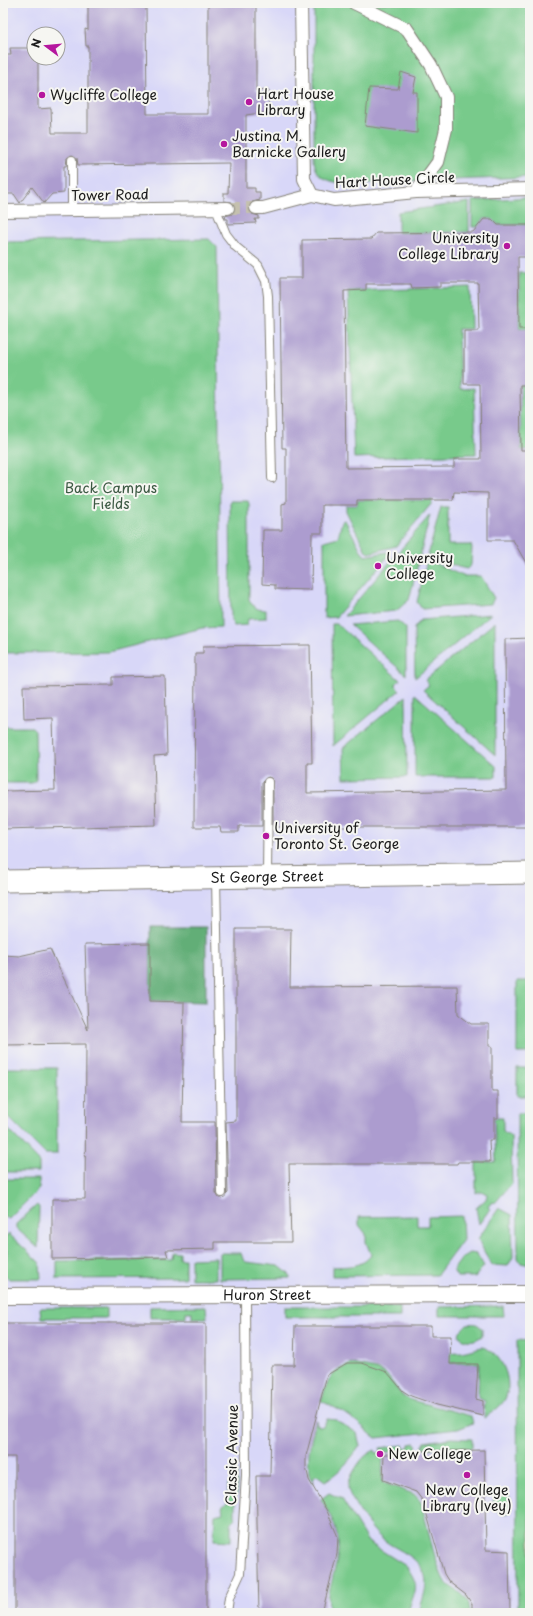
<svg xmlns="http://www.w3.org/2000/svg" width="533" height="1616" viewBox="0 0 533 1616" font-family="'Playpen Sans',sans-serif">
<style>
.built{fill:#d8d7f8;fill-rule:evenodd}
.green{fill:#78ca8b;stroke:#4a7354}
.forest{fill:#62ae77;stroke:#3f654a}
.building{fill:#ac9ccf;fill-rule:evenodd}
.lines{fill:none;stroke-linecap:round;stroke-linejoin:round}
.pedestrian-tunnel{stroke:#c4c0ae;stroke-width:12;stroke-dasharray:12 6;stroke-linecap:butt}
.service-casing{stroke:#858278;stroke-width:10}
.pedestrian-casing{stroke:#858278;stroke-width:14}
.minor-casing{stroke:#858278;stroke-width:18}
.tertiary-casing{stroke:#858278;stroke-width:23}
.service{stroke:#fff;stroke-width:8}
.pedestrian{stroke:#fff;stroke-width:12}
.minor{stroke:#fff;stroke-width:16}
.tertiary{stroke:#fff;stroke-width:21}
.poi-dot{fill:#b5179e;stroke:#f6f6f2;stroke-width:1.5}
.labels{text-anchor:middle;stroke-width:4;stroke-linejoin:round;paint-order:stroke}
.poi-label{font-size:14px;fill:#1c1c1c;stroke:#f6f6f2;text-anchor:start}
.street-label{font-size:14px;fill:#1c1c1c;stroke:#f6f6f2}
.park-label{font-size:14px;fill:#3c5943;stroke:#f6f6f2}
</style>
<rect width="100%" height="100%" fill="#f6f6f2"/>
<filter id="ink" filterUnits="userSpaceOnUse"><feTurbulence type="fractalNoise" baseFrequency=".025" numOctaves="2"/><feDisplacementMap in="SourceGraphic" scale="8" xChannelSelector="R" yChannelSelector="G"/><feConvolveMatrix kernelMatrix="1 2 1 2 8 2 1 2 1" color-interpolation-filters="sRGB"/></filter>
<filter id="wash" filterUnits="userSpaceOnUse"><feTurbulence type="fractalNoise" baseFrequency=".012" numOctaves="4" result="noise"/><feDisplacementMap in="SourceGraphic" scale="16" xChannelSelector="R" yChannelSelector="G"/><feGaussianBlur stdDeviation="0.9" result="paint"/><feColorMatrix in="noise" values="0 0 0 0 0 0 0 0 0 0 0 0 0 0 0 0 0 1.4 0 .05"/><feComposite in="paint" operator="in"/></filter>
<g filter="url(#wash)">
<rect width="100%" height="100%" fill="#eee9d3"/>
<path class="built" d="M3,3H530V1613H3ZM34,34H58V58H34Z"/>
<path class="green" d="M314,3H530V177L346,184C328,181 316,179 314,160Z
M530,197V267H529L530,225H498L492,219H484L479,227H472V201Z
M469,202V232L398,233V212Z
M209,239L217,247L221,627L202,628L109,652L3,653V242Z
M519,273H530V343H528V329H519Z
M470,287L471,329H458L460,389L474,388L476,454L354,458L348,291Z
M529,372L530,450H521L520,385H529Z
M357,500H432V503L396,546L369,553L366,551L346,511V505H357Z
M230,501H248L249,504V599C253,607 256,610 266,610V618L248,619L247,625L234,626L231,620Z
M441,507H448V545H471L472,548L471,565L467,569L458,567L428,555Z
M430,515L409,600L396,611L344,616Z
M345,520L363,554L366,556L387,552L389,555L336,617L324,618V541L338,537L342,521Z
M427,560L463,576H481L494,598L491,604L422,609L417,602Z
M491,614L415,678L414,628L421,620Z
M398,621L406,628V675L350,625Z
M495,622V755L423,690L429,685L425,680Z
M332,624H337L400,680L395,685L400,690L333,746Z
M415,694L496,766V777H415Z
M406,696L407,777L344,778L343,748Z
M3,727H32L35,730L36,780L32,783H6L3,780Z
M517,981H530V1053H517Z
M6,1068H57V1154H45L3,1112V1071Z
M517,1068H530V1096H517Z
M517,1113H530V1265L521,1263L518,1258Z
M494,1118H503V1131L511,1136L512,1183L495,1203L492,1202L488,1207L490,1209L479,1224L476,1208L486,1199L487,1194L481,1191L476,1193V1162H494L496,1161Z
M3,1124L36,1158L39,1161V1172H3Z
M3,1179H39V1189L9,1219L3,1216Z
M37,1205L39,1207L38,1248L16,1228V1224Z
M499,1208L512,1215L513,1257L508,1266L491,1265L478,1239Z
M417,1216V1226H428V1217L462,1216L463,1240L437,1275L332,1276V1267C346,1266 362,1268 371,1255L366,1242V1234L359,1225V1217Z
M9,1234L40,1263L41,1279H9L3,1273V1262L7,1251L3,1246V1239Z
M172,1252L180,1253V1259H185V1278L57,1279V1261L171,1260Z
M220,1253H241L243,1259L246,1262L279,1266L289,1274L290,1278L220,1279Z
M470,1253L477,1254L484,1266L475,1277H457L453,1270L462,1258Z
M216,1258V1279H191V1259Z
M206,1306L207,1318H192V1312H186V1318H150V1307Z
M503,1306L504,1316H439V1307Z
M285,1307H400V1317H285Z
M40,1308H106V1318H41Z
M467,1324C474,1323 478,1323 482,1329V1336C474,1342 467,1342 459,1336L460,1331Z
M517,1340L530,1341V1613H518Z
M482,1347C501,1351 514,1381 505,1399C501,1407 491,1413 484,1418L485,1401L478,1398L479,1363H432V1353L462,1352Z
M352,1364L376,1369L386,1374L401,1394L411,1400L471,1416L473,1423L458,1429L376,1438C368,1433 364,1427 357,1422C346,1413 334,1407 321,1401C329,1379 329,1372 352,1364Z
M327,1419L336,1420L357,1433L360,1446C350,1460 340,1472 325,1481L317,1475L314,1476L313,1483C304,1461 311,1442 316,1420L317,1425L320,1427L323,1426Z
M452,1438L472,1439V1448H422L425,1442Z
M416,1443L417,1452H383L382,1482L414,1494L421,1502C427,1524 433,1555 442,1576C449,1593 470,1589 470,1613H419C422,1598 431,1584 422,1569C413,1553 393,1549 380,1537C372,1531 350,1499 348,1489C348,1482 351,1476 354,1471C360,1461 364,1455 375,1450L376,1453L381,1452L380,1448L404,1445V1448L409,1447V1444Z
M234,1468L237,1471V1495L235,1497V1518L231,1522V1541L214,1540L215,1515L223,1513L222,1507L228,1502V1485L234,1479Z
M501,1492L507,1493C512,1500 514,1507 507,1514H502C495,1509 490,1503 496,1494Z
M329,1493L342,1499L368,1542L406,1566C423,1589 413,1591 408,1613H326L324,1609L329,1607C327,1596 331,1587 333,1576C343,1541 339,1530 321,1499Z"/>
<path class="forest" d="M150,927H206V1002L150,1001Z"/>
<g id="blocks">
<path class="building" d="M88,3H146L147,114H208V3H256V91L269,90L268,112L246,115V188H255V192H260V200L252,202L249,208L252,214L259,216V219H255L256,223L228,224V219H226L225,216L232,214L235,208L232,202L224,201V193H228L229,163L78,165L77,158L72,155L67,158L66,166H64V193L52,194L44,203L32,187L20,203L14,194H3V55H11L10,48H34V58H38V109L51,108L52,133H88V46H86L85,29L88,30Z
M401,72L416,77L413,92H417V133L365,126L369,88L398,89Z
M484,219H492L498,225H530L529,257H518L519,329H528V343H530L529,385H520L521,450H530V570L513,540H488V493L454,492L453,500H357V505H322V533H312L311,590L275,589V585L262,584L263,530H282V504L286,503V448H282L280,278H302V240L371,239L376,233L473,232ZM440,283H478L479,331H464V384H480L481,459H454V467L346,468L344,291L366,290V284H411L412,288L440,287Z
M530,638V827H276L273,826V782L271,778L268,777L262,782V826H239V832H221L220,827H194L195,653H203V646L310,645L312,763H307V793L506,790L505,639Z
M165,676L167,755L154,756L156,825L3,829V795H6V791L55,790L53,718L24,719L23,686L113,685V677Z
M236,929H291L290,987L457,986L458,1014L471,1024H489V1046H492V1091H498V1118H494V1140H489L490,1162H458L457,1164H289L291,1242H215V1249L166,1250L168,1257L52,1259V1199H85L86,1044L3,1045V955L19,956L50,949L88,1030L85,944L150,943V1001L184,1002L182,1122H215L216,1193L219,1198H222L228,1193L226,1122L236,1121Z
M3,1323H206V1613H15V1457H3Z
M295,1326H431V1336H451L450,1364H478L476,1399L483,1401V1416L437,1405L411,1396L403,1391L387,1372L362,1363H347L327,1375L306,1456V1467L309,1480L327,1511L338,1537L337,1554L322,1613H259L256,1476H270L272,1365H294Z
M484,1450L486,1550L509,1551L510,1613H472V1604L466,1595L449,1582L444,1574L423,1501L416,1492L383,1480L384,1454H419V1451Z"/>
</g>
</g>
<g filter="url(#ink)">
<use href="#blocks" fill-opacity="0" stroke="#858278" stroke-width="1"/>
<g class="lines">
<path class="pedestrian-tunnel" d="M228,208H256"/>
<defs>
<path id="service" d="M72,160V210
M216,209L226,234L236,247L258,265L266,281L268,296L272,478
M267,876L268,782
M216,878L222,1193
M227,1613L229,1598L240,1574L246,1475L245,1295"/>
<path id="pedestrian" d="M301,3L304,179L312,195
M354,3L407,29L431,65L446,97V129L438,162L416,192
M256,208H263L312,195L334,200L416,192L530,189
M3,211L228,208"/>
<g id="minor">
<path id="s1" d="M3,1296L530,1294"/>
</g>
<g id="tertiary">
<path id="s2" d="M3,881L530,873"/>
</g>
</defs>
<use href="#service" class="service-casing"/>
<use href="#pedestrian" class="pedestrian-casing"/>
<use href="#minor" class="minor-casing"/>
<use href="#tertiary" class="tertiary-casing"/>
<use href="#service" class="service"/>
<use href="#pedestrian" class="pedestrian"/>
<use href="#minor" class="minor"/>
<use href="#tertiary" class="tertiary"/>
</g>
</g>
<g class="poi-dot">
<circle cx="42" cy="95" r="4"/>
<circle cx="249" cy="102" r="4"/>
<circle cx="224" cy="144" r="4"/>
<circle cx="507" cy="246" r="4"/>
<circle cx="378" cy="566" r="4"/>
<circle cx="266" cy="836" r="4"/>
<circle cx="380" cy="1454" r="4"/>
<circle cx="467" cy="1475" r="4"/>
</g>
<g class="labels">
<g class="poi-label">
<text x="257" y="99">Hart House<tspan x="257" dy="16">Library</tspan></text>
<text x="50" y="100">Wycliffe College</text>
<text x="232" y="141">Justina M.<tspan x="232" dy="16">Barnicke Gallery</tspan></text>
<text x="499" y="243" text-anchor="end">University<tspan x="499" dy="16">College Library</tspan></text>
<text x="386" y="563">University<tspan x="386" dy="16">College</tspan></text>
<text x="274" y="833">University of<tspan x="274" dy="16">Toronto St. George</tspan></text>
<text x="388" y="1459">New College</text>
<text x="467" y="1495" text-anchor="middle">New College<tspan x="467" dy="16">Library (Ivey)</tspan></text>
</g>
<g class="street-label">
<text transform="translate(395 180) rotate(-3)" y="5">Hart House Circle</text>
<text transform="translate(110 195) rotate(-1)" y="5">Tower Road</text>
<text dy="5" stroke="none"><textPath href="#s2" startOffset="264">St George Street</textPath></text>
<text dy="5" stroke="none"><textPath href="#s1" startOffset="264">Huron Street</textPath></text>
<text transform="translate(232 1455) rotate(-89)" y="5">Classic Avenue</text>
</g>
<g class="park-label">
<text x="111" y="493">Back Campus<tspan x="111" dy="16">Fields</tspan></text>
</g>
</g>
<rect width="533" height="1616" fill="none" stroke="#f6f6f2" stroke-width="16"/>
<g transform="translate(46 46) rotate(286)"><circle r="19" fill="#f6f6f2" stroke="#9f9f9c"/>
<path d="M0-3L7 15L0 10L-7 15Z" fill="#b5179e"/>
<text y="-6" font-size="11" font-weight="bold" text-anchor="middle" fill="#1c1c1c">N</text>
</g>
</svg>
